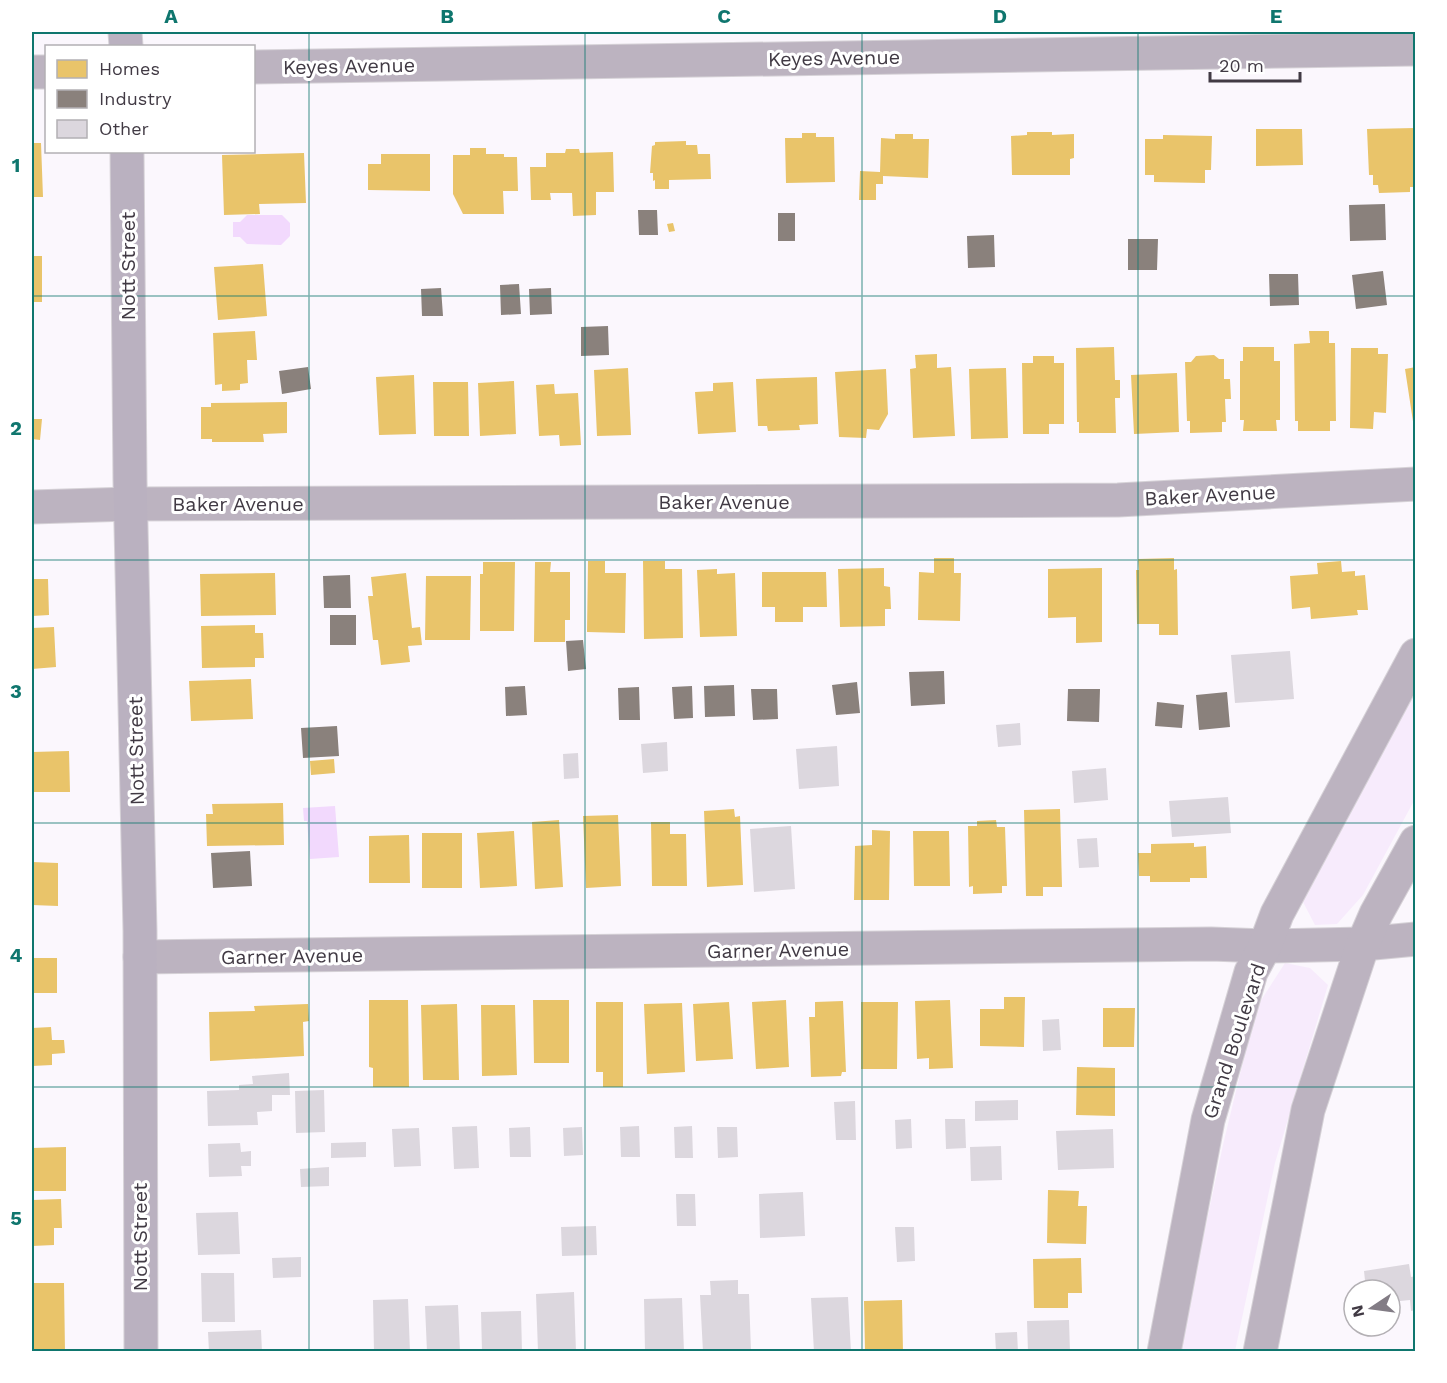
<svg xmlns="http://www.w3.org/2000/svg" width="1447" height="1383" viewBox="0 0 1447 1383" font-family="'Work Sans',sans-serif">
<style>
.green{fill:#f7ebfc}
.water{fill:#f2d9fd}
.homes{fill:#e9c46a}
.industry{fill:#8a817c}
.building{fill:#dcd7de}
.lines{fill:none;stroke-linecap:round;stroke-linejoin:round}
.minor-casing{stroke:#d6d2d7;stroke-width:35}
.tertiary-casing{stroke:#d6d2d7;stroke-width:35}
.secondary-casing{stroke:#d6d2d7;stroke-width:35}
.minor{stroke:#bcb3c0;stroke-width:33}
.tertiary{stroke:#bcb3c0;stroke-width:33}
.secondary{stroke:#bab1c0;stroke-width:33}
.grid{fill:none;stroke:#0f766e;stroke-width:1.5;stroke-opacity:0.55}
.labels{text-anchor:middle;stroke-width:6;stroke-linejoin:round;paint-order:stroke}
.street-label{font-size:20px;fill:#413a44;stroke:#fff}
.neatline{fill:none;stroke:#0f766e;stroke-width:2}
.grid-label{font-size:20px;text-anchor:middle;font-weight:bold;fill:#0f766e}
</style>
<rect width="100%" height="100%" fill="#fbf7fd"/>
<path class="green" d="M1415,682V799L1363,895L1337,924L1315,925L1302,900Z
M1285,963L1310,968L1328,985L1275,1163L1235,1351L1179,1352L1223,1145L1256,1008Z"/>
<path class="water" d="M247,215H282L290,223V236L281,245L247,244L240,237H233V222H240Z
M335,806L339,857L310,859L307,821H304L303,808Z"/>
<path class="homes" d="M1415,128L1416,187H1410V192L1379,193L1378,185H1373V175H1369L1367,129Z
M1256,129H1302L1303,165L1256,166Z
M1027,132H1052V135L1074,134V158L1070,159V175H1012L1011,136L1027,135Z
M802,133H816V137H834L835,182L786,183L785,138H802Z
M895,134H913V139H929L928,178L883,176V184H876V200H859L860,171L880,172L881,138L895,139Z
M1163,135L1212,136L1211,170H1205V183L1154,182V175H1145V139H1163Z
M686,141V145H697L698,154H710L711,179L669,180V189H655V180L653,181V173H650L652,146L655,145V142Z
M32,143H41L43,197H32Z
M470,148H486V154H504V157H517L518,191H503L504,214H463L453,194V155H470Z
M566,149H579L580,153L613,152L614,192H596V215L573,216L572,193H550L551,200H531L530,167H546V153H565Z
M304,153L306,203L259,204L260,214L224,215L222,155Z
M381,154H430V191L368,190V164H381Z
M673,223L675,231L669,232L667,224Z
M32,256H42V302H32Z
M263,264L267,316L218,320L214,267Z
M255,331L257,360H247L248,383L240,384V390L222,391V384L215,385L213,333Z
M1309,331H1329V343H1335L1336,421H1330V431H1298V421H1295L1294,344L1310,343Z
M1114,347L1115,380H1120V398H1115L1116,433H1079V422H1077L1076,348Z
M1243,347H1274V361H1280V420H1276L1277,431H1243L1244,420H1240V361H1243Z
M1351,348H1378V354H1388L1386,413L1374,412L1373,429L1350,428Z
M937,354V368L951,367L955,436L913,438L910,369L916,368L915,355Z
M1214,355L1219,359H1224V379H1230L1231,399H1225L1226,422H1222V432L1190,433V421H1187L1185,362H1191L1196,356Z
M1033,356H1054V363H1064V424H1049V434H1023L1022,363H1033Z
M1416,367V428H1414L1405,369Z
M628,368L631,435L597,436L594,370Z
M1006,368L1008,438L971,439L969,369Z
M886,369L888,414L879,430L867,429L866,438L839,437L835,372Z
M1177,373L1179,432L1134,434L1131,375Z
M414,375L416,434L379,435L376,377Z
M817,377L818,424L799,425L800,430L768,431L767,426H758L756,379Z
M514,381L516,434L480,436L478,383Z
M433,382H468L469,436H434Z
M733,382L736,432L698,434L695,392L713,391V383Z
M554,384L555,394L578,393L581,445L560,446L559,435L539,436L536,385Z
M287,402V433L263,434L264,442H212V439H201V407H211V403Z
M32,419H42L40,440L32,439Z
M934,558H954V573H961L960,621L918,620L919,572L934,573Z
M1174,558V570L1177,569L1178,635H1159V624H1137L1136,570H1139L1138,559Z
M588,561H605V573H626L625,633L587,632Z
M643,561H665V569H682L683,638L644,639Z
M1341,561L1342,572L1355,571V576L1365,575L1368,610H1357L1358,615L1311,619L1310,607L1292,609L1290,576L1318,574L1317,563Z
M483,562H515L514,631H480V574H483Z
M535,562H551L550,572H570V620H565V642H534Z
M884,568V586L890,587L891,609H885V626L840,627L838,569Z
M1102,568V642L1076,643V617L1048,618V569Z
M717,569V574L735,573L737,636L700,637L697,570Z
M762,572H826L827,607H803V622H775V607H762Z
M275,573L276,615L201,616L200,574Z
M406,573L412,628L420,627L422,645L408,646L410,662L381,665L378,640H373L368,596H373L371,577Z
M426,576H471L470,640H425Z
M32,579H48L49,615L32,616Z
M255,625V633H263L264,658H255V667L202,668L201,626Z
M54,627L56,667L32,669V628Z
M251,679L253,719L191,721L189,681Z
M69,751L70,792H32V752Z
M334,759L335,773L311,775L310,761Z
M283,803L284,845L207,846L206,814H213L212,804Z
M734,809L735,817L740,816L743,885L707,887L704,811Z
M1060,809L1062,887H1043V896H1026L1024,810Z
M618,815L621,886L586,888L583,816Z
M559,820L563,887L535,889L532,822Z
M996,820L997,827H1005L1007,886H1002V893L973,894V886L969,887L968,826H977V821Z
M651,822H670V834H686L687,886H652Z
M872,830L890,831L889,900H854L855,846L872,845Z
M514,831L517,886L480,888L477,833Z
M913,831H949L950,886H914Z
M422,833H462V888H422Z
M409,835L410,883H369V836Z
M1194,843V847L1206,846L1207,878H1190V882H1150V876H1139L1138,853H1151V844Z
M32,862L58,863V906L32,905Z
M32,958H57V993H32Z
M1004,997H1025L1024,1047L980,1046V1009H1004Z
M369,1000H408L409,1087H373V1068L369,1067Z
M533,1000H569V1063H534Z
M786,1000L789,1067L756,1069L752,1002Z
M950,1000L953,1068L929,1069V1058L917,1059L915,1001Z
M843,1001L846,1072H842L841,1076L811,1077L809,1017H815V1002Z
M596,1002H623V1087H603V1072H596Z
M729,1002L733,1059L696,1061L693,1004Z
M861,1002H898L897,1069H861Z
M682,1003L685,1072L647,1074L644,1004Z
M308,1004L309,1021L303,1022L304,1056L210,1061L209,1012L255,1011L254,1006Z
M457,1004L459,1080H423L421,1005Z
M481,1005H515L517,1075L482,1076Z
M1103,1008H1135L1134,1047H1103Z
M51,1027L52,1040H64L65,1053L52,1054V1065L32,1066V1028Z
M1077,1067L1115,1068V1116L1076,1115Z
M66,1147V1191H32V1148Z
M1048,1190L1079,1191L1078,1206H1087L1086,1244L1047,1243Z
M61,1199L62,1228H54V1245L32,1246V1200Z
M1081,1258L1082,1293H1068V1308H1034L1033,1259Z
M32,1283H64L65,1352H32Z
M902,1300L903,1352H865L864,1301Z"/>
<path class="industry" d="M1385,204L1386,240L1350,241L1349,205Z
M638,210H657L658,235H639Z
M778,213H795V241H778Z
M994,235L995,267L968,268L967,236Z
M1128,239H1158L1157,270H1128Z
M1383,271L1387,305L1356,309L1352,275Z
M1269,274H1298L1299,305L1270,306Z
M519,284L521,314L501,315L500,285Z
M441,288L443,316H422L421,289Z
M551,288L552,314L530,315L529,289Z
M608,326L609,355L581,356V327Z
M308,367L311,389L282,394L279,371Z
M350,575L351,608H324L323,576Z
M330,615H356V645H330Z
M583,640L586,669L568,671L566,641Z
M944,671L945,704L911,706L909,672Z
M857,682L860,713L836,715L832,685Z
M734,685L735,716L705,717L704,686Z
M525,686L527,715L506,716L505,687Z
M692,686L693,718L674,719L672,687Z
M639,687L640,720H619L618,688Z
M751,689H777L778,719L753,720Z
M1068,689H1100L1099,722L1067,721Z
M1227,692L1230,727L1199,730L1196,695Z
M1157,702L1184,705L1182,728L1155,726Z
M337,726L339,756L303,758L301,728Z
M250,851L252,886L213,888L211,853Z"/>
<path class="building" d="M1290,651L1294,699L1235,703L1231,655Z
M1020,723L1021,745L998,747L996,725Z
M667,742L668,771L643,773L641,744Z
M837,746L839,786L799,789L796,749Z
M578,753L579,778L564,779L563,754Z
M1106,768L1108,800L1074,803L1072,771Z
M1228,797L1231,833L1172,837L1169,801Z
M791,826L795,889L754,892L750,829Z
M1097,838L1099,867L1079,868L1077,839Z
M1059,1019L1061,1050L1043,1051L1042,1020Z
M289,1073L290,1095H272V1111L257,1112L258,1125L208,1126L207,1091L239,1090V1085L253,1084L252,1076Z
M324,1090L325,1132L296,1133L295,1091Z
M1018,1100V1120L975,1121V1101Z
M855,1101L856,1140H836L834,1102Z
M911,1119L912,1148L896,1149L895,1120Z
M945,1119H965L966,1148L946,1149Z
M477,1126L479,1168L454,1169L452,1127Z
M639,1126L640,1157H621L620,1127Z
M692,1126L693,1158H675L674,1127Z
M530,1127L531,1157H510L509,1128Z
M582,1127L583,1155L564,1156L563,1128Z
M717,1127H737L738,1157L718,1158Z
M419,1128L421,1166L394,1167L392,1129Z
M1113,1129L1114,1168L1058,1170L1056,1131Z
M366,1142V1157L331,1158V1143Z
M240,1143L241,1152L251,1151V1166H241L242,1176L209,1177L208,1144Z
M1001,1146L1002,1180L971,1181L970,1147Z
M329,1167V1186L301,1187L300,1169Z
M803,1192L805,1236L760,1238L759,1194Z
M676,1194H695L696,1226H677Z
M238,1212L240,1254L198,1255L196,1213Z
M596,1226L597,1255L562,1256L561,1227Z
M895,1227H914L915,1261L897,1262Z
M301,1257V1277L273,1278L272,1258Z
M1409,1264L1411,1277L1416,1276V1310L1411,1311L1410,1300L1390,1302V1290H1366L1364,1271Z
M201,1273H234L235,1322H202Z
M738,1280V1294H749L751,1352H703L700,1295H711L710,1281Z
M574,1292L576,1352H538L536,1294Z
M848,1297L851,1352H814L811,1298Z
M682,1298L684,1352H645L644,1299Z
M408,1299L410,1352H374L373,1300Z
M458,1305L460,1352H427L425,1306Z
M521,1311L522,1352H482L481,1312Z
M1069,1320L1070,1352H1028L1027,1321Z
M261,1330L262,1352H209L208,1332Z
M1017,1332L1018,1352H996L995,1333Z"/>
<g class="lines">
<defs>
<path id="minor" d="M254,67L1416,49
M32,72H46
M32,507L130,504L1118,500L1416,484
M140,957L1211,944L1265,946L1363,944L1416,939"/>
<path id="tertiary" d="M1164,1352L1208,1120L1251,972L1265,946L1277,914L1416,655
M1260,1352L1308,1110L1363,944L1376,914L1416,842"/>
<path id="secondary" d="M125,32L126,46
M127,152L130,481L140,931L141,1352"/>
</defs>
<use href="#minor" class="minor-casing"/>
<use href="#tertiary" class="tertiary-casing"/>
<use href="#secondary" class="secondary-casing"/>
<use href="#minor" class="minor"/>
<use href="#tertiary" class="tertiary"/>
<use href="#secondary" class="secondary"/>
</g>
<path class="grid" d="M309,32V1352M585,32V1352M862,32V1352M1138,32V1352M32,296H1416M32,560H1416M32,823H1416M32,1087H1416"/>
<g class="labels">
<g class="street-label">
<text transform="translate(834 58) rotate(-1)" y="7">Keyes Avenue</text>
<text transform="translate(349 66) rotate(-1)" y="7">Keyes Avenue</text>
<text transform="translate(128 266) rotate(-90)" y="7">Nott Street</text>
<text transform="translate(1210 495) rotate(-3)" y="7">Baker Avenue</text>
<text x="724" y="509">Baker Avenue</text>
<text x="238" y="511">Baker Avenue</text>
<text transform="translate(136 751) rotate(-91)" y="7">Nott Street</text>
<text transform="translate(778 950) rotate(-1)" y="7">Garner Avenue</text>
<text transform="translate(292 956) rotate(-1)" y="7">Garner Avenue</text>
<text transform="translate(1234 1041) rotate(-72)" y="7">Grand Boulevard</text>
<text transform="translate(140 1237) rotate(-90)" y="7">Nott Street</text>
</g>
</g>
<rect width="1447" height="1383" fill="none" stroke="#ffffff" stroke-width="66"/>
<rect x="45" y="45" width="210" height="108" fill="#ffffff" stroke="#b3b0b4" stroke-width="1.5"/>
<rect x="57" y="60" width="30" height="18" fill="#e9c46a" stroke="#b3b0b4" stroke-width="1.5"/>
<text x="99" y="75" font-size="18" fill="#413a44">Homes</text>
<rect x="57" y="90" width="30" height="18" fill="#8a817c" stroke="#b3b0b4" stroke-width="1.5"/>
<text x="99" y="105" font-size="18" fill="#413a44">Industry</text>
<rect x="57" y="120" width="30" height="18" fill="#dcd7de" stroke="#b3b0b4" stroke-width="1.5"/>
<text x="99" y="135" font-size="18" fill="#413a44">Other</text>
<g transform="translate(1372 1308) rotate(257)"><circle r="28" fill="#ffffff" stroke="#b3b0b4" stroke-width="1.5"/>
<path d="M0-4.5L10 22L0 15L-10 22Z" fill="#827c85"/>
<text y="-9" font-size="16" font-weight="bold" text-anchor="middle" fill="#413a44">N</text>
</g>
<path d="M1210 72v9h90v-9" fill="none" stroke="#413a44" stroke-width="3"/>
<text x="1219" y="72" font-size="18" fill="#413a44" stroke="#ffffff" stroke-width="4.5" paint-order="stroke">20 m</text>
<rect x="33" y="33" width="1381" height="1317" class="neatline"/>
<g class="grid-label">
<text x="171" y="23">A</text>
<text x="447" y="23">B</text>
<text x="724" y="23">C</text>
<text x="1000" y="23">D</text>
<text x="1276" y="23">E</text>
<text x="16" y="172">1</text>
<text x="16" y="435">2</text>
<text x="16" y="698">3</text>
<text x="16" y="962">4</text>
<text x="16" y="1225">5</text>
</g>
</svg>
